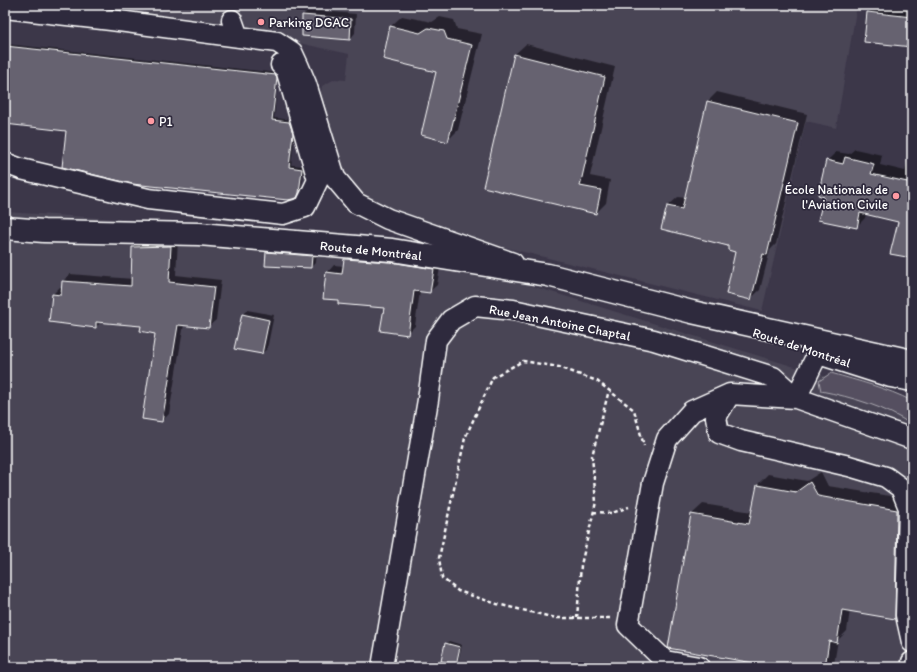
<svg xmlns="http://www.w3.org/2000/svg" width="917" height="672" viewBox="0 0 917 672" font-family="Itim,sans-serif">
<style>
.built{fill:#494455}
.green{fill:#555060;stroke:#aaa8b0}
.shadow{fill:#0007}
.building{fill:#666270;stroke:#fff}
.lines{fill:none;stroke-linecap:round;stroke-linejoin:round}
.minor-casing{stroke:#fff;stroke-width:23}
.major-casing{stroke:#fff;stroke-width:25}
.path{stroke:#fff;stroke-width:2.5;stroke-dasharray:4 3;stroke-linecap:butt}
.minor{stroke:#2f2a3d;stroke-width:20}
.major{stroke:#2f2a3d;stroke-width:22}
.poi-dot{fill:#ff9aa2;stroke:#2f2a3d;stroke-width:1.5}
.labels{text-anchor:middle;stroke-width:3.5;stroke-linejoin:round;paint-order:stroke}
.poi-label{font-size:13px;fill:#fff;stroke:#2f2a3d;text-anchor:start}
.street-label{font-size:13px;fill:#fff;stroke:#2f2a3d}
</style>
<rect width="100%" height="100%" fill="#3c3749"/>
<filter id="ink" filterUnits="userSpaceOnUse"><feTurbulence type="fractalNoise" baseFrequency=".025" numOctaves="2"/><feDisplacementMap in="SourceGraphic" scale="8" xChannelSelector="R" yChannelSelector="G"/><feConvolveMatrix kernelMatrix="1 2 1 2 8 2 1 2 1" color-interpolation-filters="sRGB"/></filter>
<g filter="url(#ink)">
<path class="built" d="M73,5H857L836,128L806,121L762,311L459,236L373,207L341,173L320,98L322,86L335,79L346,80L349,54L181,17Z
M866,5H912V13Z
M5,212L363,234L912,403V667H5Z"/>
<path class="green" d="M831,373C858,381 887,388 912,401V425C886,407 852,397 821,391L819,381Z"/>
<path class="shadow" d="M875,5L912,9V46L868,13Z
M308,10L356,14L355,33L350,39L303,15Z
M402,16L432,22L440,17L454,20L457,29L482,34L458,130L448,140L438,71L391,26Z
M5,44L278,73L274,118L292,120L295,130L291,165L304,166L301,190L299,194L296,197L67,130L5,123Z
M526,44L615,67L590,176L610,180L606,203L596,213L485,186L515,54Z
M717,92L807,114L776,244L770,250L760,290L750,299L736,251L729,245L668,206L678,197L686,198L708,101Z
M912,144V257L899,221L866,213L865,218L856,227L825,196L827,161L836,152L849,154L855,149L882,155L880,165L905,171Z
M140,240H178L176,275L221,280L216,320L208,327L184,324L169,414L162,421L156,333L142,325L102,321L96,327L50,321L53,294L60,287L63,288V281L70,274L133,279V247Z
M273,247L317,251L316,262L311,267L267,253Z
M352,252L441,262L437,285L429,292L420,291L415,326L407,334L385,307L339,300L327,273L334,265L344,266L345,259Z
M247,310L274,315L267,349L262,353L243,314Z
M821,472L828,486L908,499L905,607L895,618L850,610L847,631L838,640L834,664L830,667H782L669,647L692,514L703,504L752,512L757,485L768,474L807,481Z
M449,641L462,645L458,661L455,664L446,644Z"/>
<path class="building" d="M867,12L912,17V47L864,42Z
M302,15L351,19L350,40L302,36Z
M390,26L420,33L428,28L444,31L447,39L472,45L448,142L421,135L436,72L383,59Z
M5,46L276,75L277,78L272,120L289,122L293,133L289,167L302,169L299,193L297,198L288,200L132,184L62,167L66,131L5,124Z
M514,54L605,77L580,186L601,190L596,214L483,187Z
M707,101L798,123L767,255L763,254L751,300L726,294L735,252L728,250V246L661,229L667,206L682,209Z
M845,157L874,164L871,174L912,183V258L890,254L898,222L860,213L857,228L818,220L824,197L818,195L826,160L843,164Z
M171,246L169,282L214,287L209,328L178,325L162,422L142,419L155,334L140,331L141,326L96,322V328L49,322L52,294L61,295L62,281L131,286L132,247Z
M266,252L312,256L311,268L265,266Z
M344,259L390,262L434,269L430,293L414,291L408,335L380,331L384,308L338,304V300L323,299L326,272L342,274Z
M242,314L269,320L262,354L234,349Z
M810,482L818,496L897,510L895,619L842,610L837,643L829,641L825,667H776L668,648L691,514L749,524L757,485L796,492Z
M445,643L460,647L456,665L441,661Z"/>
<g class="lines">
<defs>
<path id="minor" d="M5,8L111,20L277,42L292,52L298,65L306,84L335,178L356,203L388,219L513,263
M232,20L238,37
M5,163L21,169L148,199L283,214L305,207L318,180L286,69L281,65
M730,394L716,417L719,433L741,441L849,466L886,477L901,488L909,508L906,615L912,642
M796,398L818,353
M382,667L428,400L436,340L451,320L475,306L513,310L654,340L773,377L796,398L912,439
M699,667L665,661L628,625L653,483L667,439L692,411L730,394L796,398
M912,667V662"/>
<path id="major" d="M5,228L44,231L199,234L392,250L548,275L692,312L912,361
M819,353L891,376L912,380"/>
</defs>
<use href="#minor" class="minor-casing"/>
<use href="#major" class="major-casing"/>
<path class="path" d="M593,512L612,513L629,507
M577,618L581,565L596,502L592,456L609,390
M610,618H556L497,604L458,591L442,578L439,558L465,438L493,377L523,361L559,367L597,381L634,410L644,446"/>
<use href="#minor" class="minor"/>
<use href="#major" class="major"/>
</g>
</g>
<g class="poi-dot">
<circle cx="261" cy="22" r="4"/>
<circle cx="151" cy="121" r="4"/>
<circle cx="896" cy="196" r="4"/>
</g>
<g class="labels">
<g class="poi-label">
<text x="269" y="27">Parking DGAC</text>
<text x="159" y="126">P1</text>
<text x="888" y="194" text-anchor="end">École Nationale de<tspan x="888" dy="15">l'Aviation Civile</tspan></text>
</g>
<g class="street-label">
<text transform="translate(371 250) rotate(6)" y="5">Route de Montréal</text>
<text transform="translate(560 322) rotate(11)" y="5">Rue Jean Antoine Chaptal</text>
<text transform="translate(802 347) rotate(18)" y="5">Route de Montréal</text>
</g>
</g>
<rect width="917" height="672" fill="none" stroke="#2f2a3d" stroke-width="20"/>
<rect x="10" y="10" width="897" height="652" fill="none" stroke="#fff" stroke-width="1.5" filter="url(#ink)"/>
</svg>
